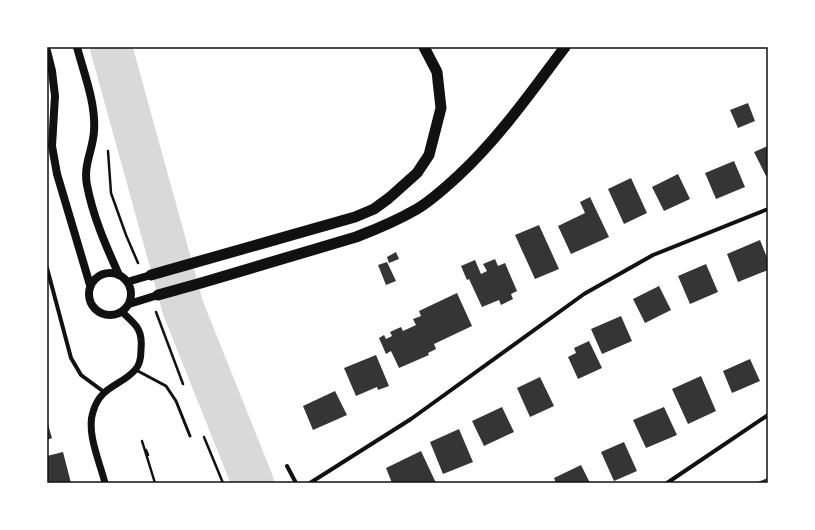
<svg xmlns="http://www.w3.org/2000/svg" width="815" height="530" viewBox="0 0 815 530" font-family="Mulish,sans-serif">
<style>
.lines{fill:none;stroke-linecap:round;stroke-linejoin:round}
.river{stroke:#d9d9d9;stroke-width:42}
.building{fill:#353535}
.path{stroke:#111;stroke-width:2.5}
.service{stroke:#111;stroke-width:3}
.minor{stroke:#111;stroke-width:4}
.tertiary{stroke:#111;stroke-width:7}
.secondary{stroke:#111;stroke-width:8}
.trunk{stroke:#111;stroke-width:11}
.neatline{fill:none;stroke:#111;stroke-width:1.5}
</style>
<rect width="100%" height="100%" fill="#fff"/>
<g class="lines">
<path class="river" d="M111,47L183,308L253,483"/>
</g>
<path class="building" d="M748,103L755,121L738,128L730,110Z
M768,146V175L766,176L754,152Z
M734,161L745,187L716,199L705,173Z
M678,174L690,199L664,211L652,187Z
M631,178L647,213L624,224L608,189Z
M590,197L609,237L571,254L558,226L585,213L580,202Z
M539,225L559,269L535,279L515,235Z
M760,240L768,260V270L738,282L727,254Z
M396,252L399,259L389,263L387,257Z
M495,259L498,266L505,263L517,291L511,294L513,299L501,305L499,300L482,307L469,279L467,280L461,266L475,260L481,274L487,271L483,264Z
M387,262L396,281L386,285L378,265Z
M706,264L718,292L690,304L678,276Z
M659,286L671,310L645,323L633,299Z
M457,293L472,326L434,344L436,349L428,353L429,355L399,368L391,351L386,354L379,338L384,335L386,339L392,336L390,332L401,327L403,331L416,325L413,319L421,316L419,311Z
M621,316L632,341L602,354L591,329Z
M589,341L602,368L578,379L568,357L576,353L574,348Z
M376,355L389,386L378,390L377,387L356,396L344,368Z
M750,359L760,381L732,393L723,371Z
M701,376L716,411L688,424L672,389Z
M540,377L554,406L530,417L517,388Z
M335,391L347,415L313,430L303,406Z
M502,407L514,432L484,446L472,421Z
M664,407L677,435L646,448L633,420Z
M47,421L52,438L47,440Z
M459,429L473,462L443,474L430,442Z
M624,442L637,471L614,481L601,452Z
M421,451L436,483H392L386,468Z
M63,452L71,483H47V456Z
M581,465L590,483H556L554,478Z
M768,478V483H755Z"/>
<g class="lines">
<path class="path" d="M108,151L111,193L126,235L138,263
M156,312L183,384
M204,437L223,483
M142,441L155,483
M146,450L148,455"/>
<path class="service" d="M136,370L166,386L176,401L190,436"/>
<path class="minor" d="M47,268L71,358L81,375L104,392
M287,466L296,483
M310,483L411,419L584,294L653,255L768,209
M667,483L768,415"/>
<path class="tertiary" d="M105,483C100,463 86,432 93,412C100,386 121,386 135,370C140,365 141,357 141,350C143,329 136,325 122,312"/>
<path class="secondary" d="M77,47C84,74 96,103 94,131C93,150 83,165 87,185C93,217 106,246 119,275
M47,51L52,71L55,96L52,146L57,174L90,285
M89 294a21 21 0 1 1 42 0a21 21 0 1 1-42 0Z
M127,282L151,275
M129,304L158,295"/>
<path class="trunk" d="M151,275L355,217L374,209L389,198L417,173L429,155L441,108L437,72L424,47
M158,295L201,283L356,237C377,229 398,220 417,209C432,200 445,188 458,176C499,138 531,92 565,47"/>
</g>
<rect width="815" height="530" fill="none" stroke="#ffffff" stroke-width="96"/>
<rect x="48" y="48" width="719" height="434" class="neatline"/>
</svg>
